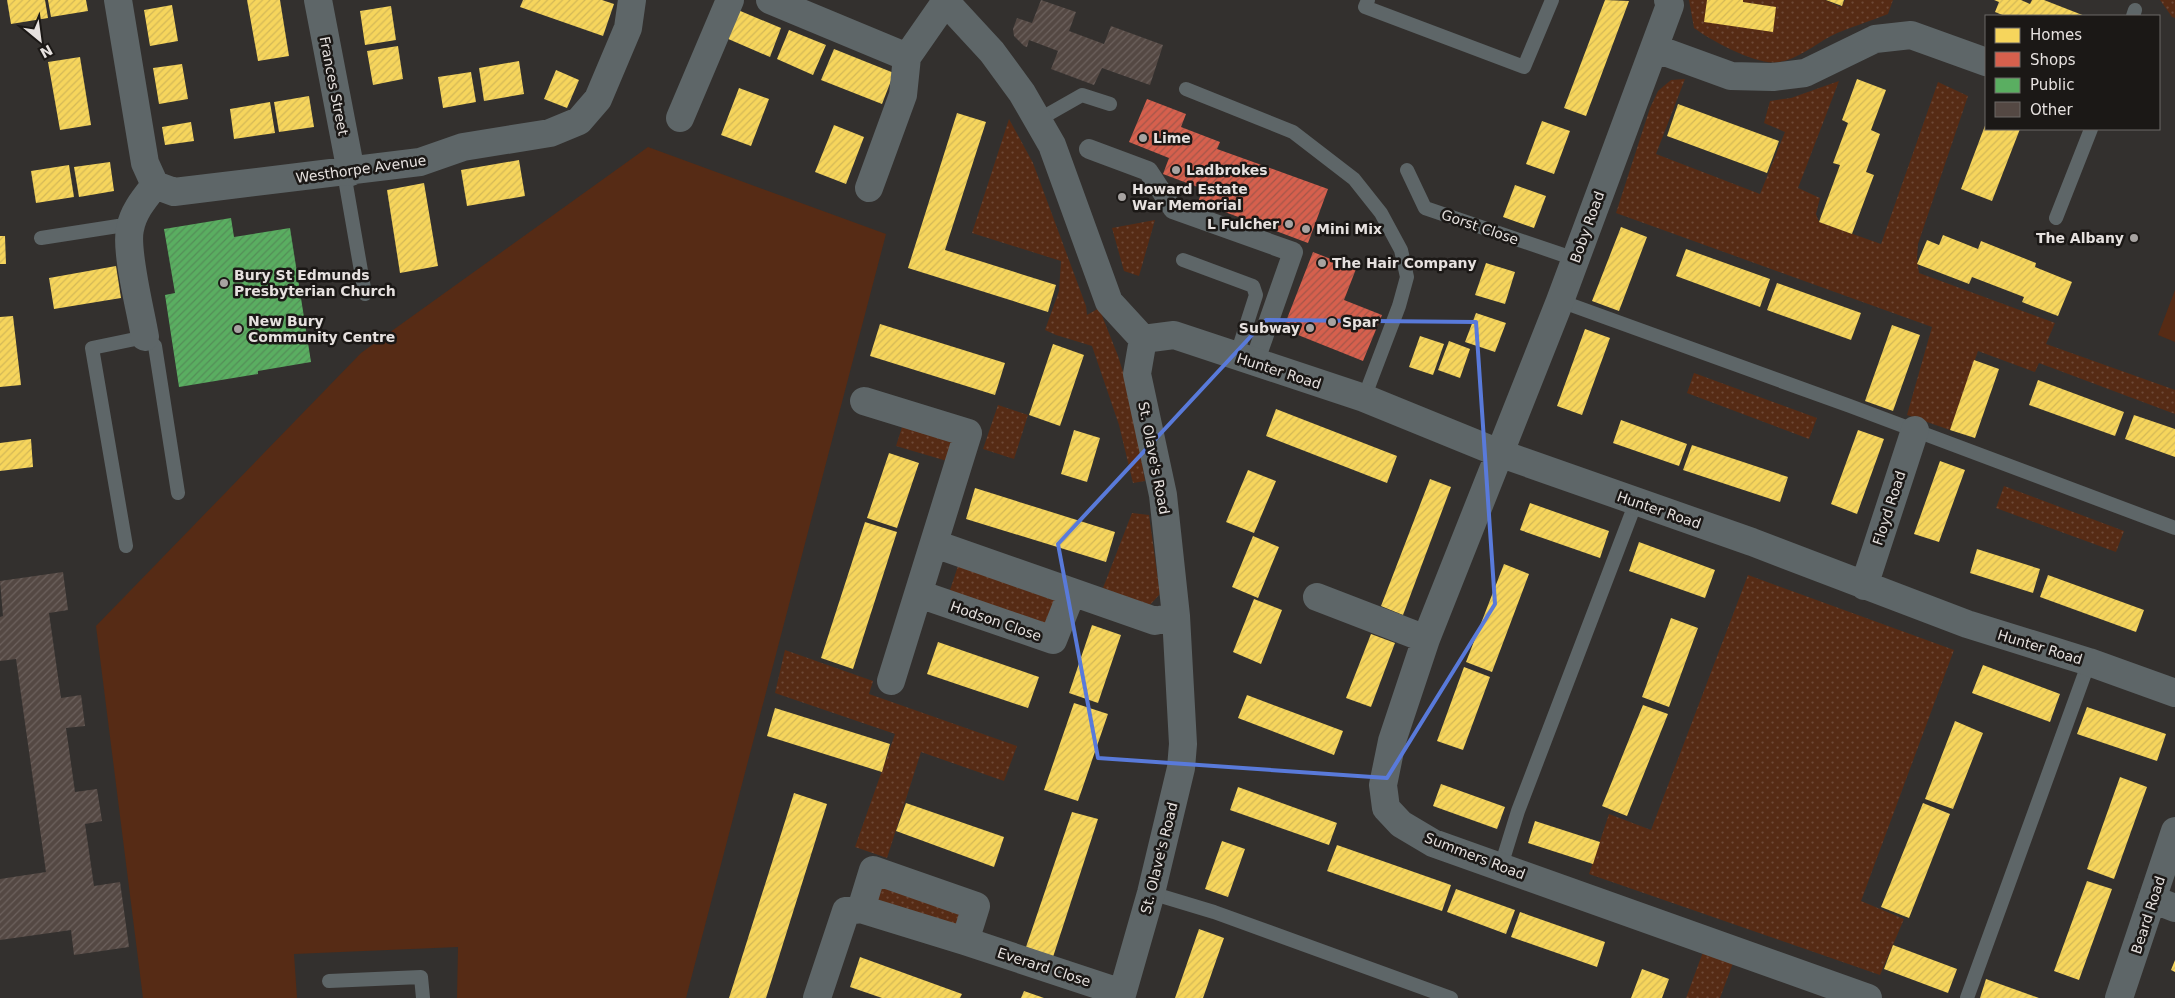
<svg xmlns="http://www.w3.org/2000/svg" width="2175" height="998" viewBox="0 0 2175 998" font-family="'DejaVu Sans',sans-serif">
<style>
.grass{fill:url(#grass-dots)}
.park{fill:#562b15}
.homes{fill:url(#homes-hatch)}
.shops{fill:url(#shops-hatch)}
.public{fill:url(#public-hatch)}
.building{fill:url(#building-hatch)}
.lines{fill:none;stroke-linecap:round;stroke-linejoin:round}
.service{stroke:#5e6668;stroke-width:14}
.pedestrian{stroke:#5e6668;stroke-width:20}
.minor{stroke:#5e6668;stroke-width:28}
.marked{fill:none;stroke:#597ada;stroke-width:4;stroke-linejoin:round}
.poi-dot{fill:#a7a3a1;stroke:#1b1816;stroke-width:2}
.labels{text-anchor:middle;stroke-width:5;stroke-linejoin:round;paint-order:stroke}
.street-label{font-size:14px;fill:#e6e1df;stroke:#1b1816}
.poi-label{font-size:14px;font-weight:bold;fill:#e6e1df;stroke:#1b1816;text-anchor:start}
</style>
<defs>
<pattern id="grass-dots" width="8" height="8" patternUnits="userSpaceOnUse" patternTransform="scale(1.25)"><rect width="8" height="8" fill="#562b15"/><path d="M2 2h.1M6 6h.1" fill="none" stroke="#6e4937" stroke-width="1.8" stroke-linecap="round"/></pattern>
<pattern id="homes-hatch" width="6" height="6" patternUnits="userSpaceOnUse" patternTransform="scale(1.25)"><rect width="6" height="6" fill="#f6d55c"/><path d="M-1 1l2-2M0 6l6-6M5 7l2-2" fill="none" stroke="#d3b857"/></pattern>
<pattern id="shops-hatch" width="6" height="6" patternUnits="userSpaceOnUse" patternTransform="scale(1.25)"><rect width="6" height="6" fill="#d6604d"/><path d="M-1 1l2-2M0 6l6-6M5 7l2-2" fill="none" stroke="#a3564a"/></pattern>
<pattern id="public-hatch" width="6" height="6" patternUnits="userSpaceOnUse" patternTransform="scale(1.25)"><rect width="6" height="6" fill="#5aae61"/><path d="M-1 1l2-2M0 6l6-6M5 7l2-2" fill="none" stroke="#548e58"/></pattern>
<pattern id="building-hatch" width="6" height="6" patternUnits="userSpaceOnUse" patternTransform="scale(1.25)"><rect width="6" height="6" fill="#544843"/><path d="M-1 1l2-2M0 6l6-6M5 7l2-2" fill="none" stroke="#6d625e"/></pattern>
</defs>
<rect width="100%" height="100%" fill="#33302e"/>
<path class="grass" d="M1689,0H1825L1841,7L1845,0H1893L1888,14C1869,22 1849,27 1831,36C1814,45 1798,59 1779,62C1757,66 1712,41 1694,28Z
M2160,0H2175V18L2172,17Z
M1685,79L1656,154L1760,194L1785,132L1764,123L1770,101L1791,98L1839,81L1798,188L1820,198L1816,214L1819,222L1881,244L1938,82L1968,96L1918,244L1917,259L1919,273L2055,323L2046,344L2175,390V414L2039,363L2035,372L1978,351L1950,430L1907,415L1932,327L1616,213L1650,108L1658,91L1671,80Z
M1009,119L1033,163L1086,306L1087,315L1099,308L1118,356L1131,397L1145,481L1133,483L1119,425L1092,346L1056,335L1045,330L1059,291L1061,261L972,233Z
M1155,220L1139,276L1124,271L1112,228Z
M1694,373L1817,418L1809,439L1687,393Z
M998,405L1028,415L1014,459L983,449Z
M903,424L954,438L947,461L896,446Z
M2004,486L2124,531L2116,552L1996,508Z
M1132,513L1149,515L1160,594L1149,606L1103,588Z
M959,563L1061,596L1050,630L948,596Z
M1748,575L1954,650L1861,901L1904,919L1880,975L1589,874L1609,814L1651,830Z
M785,650L873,681L869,694L1017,746L1004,781L921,752L887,858L855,847L895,734L775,693Z
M881,881L964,909L957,931L873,904Z
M1703,952L1733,963L1720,998H1686Z"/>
<path class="park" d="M648,147L886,234L686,998H457L458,947L294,954L297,998H143L96,626L361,353Z
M2175,290V342L2158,335Z"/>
<path class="homes" d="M7,0H45L48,18L11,24Z
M48,0H86L88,11L51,17Z
M247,0H280L289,56L258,61Z
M523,0H602L614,4L603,36L520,7Z
M1605,0L1629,1L1586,116L1564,108Z
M1707,0H1743V2L1776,7L1773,32L1704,22Z
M1826,0H1844L1842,6Z
M1994,0H2021L2030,4L2032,0H2044L2085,16H2005L1995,12L1999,2Z
M172,5L178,41L150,46L144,10Z
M391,6L396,40L365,45L360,11Z
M738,10L781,28L770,57L726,38Z
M789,30L826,45L813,75L777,59Z
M398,46L403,79L373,85L367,51Z
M834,49L894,73L882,104L821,80Z
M80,57L91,125L60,130L48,62Z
M519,61L524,94L484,101L479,68Z
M182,64L188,99L159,104L153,68Z
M556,70L579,80L567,108L544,99Z
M471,72L476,102L443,108L438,77Z
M1857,79L1886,90L1871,130L1880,134L1866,172L1874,175L1852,234L1819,222L1840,165L1833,163L1848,123L1842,120Z
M739,88L769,99L751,146L721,135Z
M309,96L314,127L279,132L274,102Z
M270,102L275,133L234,139L230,109Z
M1678,104L1779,141L1767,173L1667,136Z
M957,113L986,122L945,250L1056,285L1048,312L908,268Z
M1542,121L1570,131L1554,174L1526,164Z
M191,122L194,141L165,145L162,127Z
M1986,123V129H2020L1992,201L1961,189Z
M834,125L864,137L846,184L815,172Z
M519,160L525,196L467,206L461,170Z
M110,162L114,191L79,197L74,167Z
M69,165L74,197L36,203L31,171Z
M424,183L438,266L400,273L387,190Z
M1515,185L1546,196L1534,228L1503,217Z
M1621,227L1647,237L1619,311L1592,301Z
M1943,235L1978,249L1981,241L2036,263L2035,267L2072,282L2058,316L2022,302L2024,297L1972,277L1969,284L1917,264L1927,240L1939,245Z
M0,236H5L6,264H0Z
M1686,249L1770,279L1760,307L1676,276Z
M1486,263L1515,272L1505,304L1475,295Z
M116,266L121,298L54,309L49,278Z
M1777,283L1861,313L1851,340L1767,310Z
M1476,313L1506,323L1495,352L1465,342Z
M13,316L21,385L0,387V317Z
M880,324L1005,363L995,395L870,356Z
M1892,325L1920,335L1893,411L1865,401Z
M1585,329L1610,338L1582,415L1557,406Z
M1420,336L1444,344L1433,375L1409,367Z
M1449,341L1470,349L1460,378L1438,370Z
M1053,344L1084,355L1060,426L1029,415Z
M1974,360L1999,369L1975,438L1950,430Z
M2038,380L2124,412L2115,436L2029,405Z
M1276,409L1397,456L1387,483L1266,436Z
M2134,415L2175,429V457L2125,439Z
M1621,420L1687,444L1679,466L1613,443Z
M1074,430L1100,438L1087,482L1061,474Z
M1858,430L1884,439L1857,514L1831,504Z
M31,439L33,467L0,471V443Z
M1692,445L1788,477L1780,502L1683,470Z
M889,453L919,463L897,528L867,518Z
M1940,461L1965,470L1939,542L1914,534Z
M1248,470L1276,481L1254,533L1226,522Z
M1430,479L1451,487L1403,615L1381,606Z
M975,488L1115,532L1106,562L966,519Z
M1530,503L1609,531L1600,558L1520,530Z
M865,522L897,532L853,669L821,658Z
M1253,536L1279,547L1258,598L1232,587Z
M1639,542L1715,570L1705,598L1629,571Z
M1977,549L2040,569L2033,593L1970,573Z
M1504,564L1529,574L1492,672L1466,662Z
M2048,575L2144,610L2136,632L2040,597Z
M1254,599L1282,610L1261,664L1233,652Z
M1671,618L1698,628L1669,707L1642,697Z
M1092,625L1121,635L1098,703L1069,693Z
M1371,634L1395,643L1371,707L1346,698Z
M938,642L1039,677L1028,708L927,674Z
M1983,665L2060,694L2050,722L1972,693Z
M1464,667L1490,677L1463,750L1437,741Z
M1247,695L1343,731L1334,755L1238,718Z
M1074,703L1108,714L1078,801L1044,790Z
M1643,705L1668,714L1627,816L1602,806Z
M2087,707L2166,734L2157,761L2077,734Z
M775,708L890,744L882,772L767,736Z
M1955,721L1983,733L1953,809L1925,799Z
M2120,777L2147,787L2114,879L2087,869Z
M1441,784L1505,807L1497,829L1433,806Z
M1238,787L1337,823L1329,845L1230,810Z
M794,793L827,804L766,998H729Z
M906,803L1004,837L994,867L896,831Z
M1923,803L1950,814L1909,918L1881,907Z
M1072,812L1098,819L1053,957L1026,947Z
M1535,821L1600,842L1593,864L1528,843Z
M1222,841L1245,849L1228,897L1205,889Z
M1337,845L1451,885L1442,911L1327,871Z
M2087,881L2112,889L2079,980L2054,971Z
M1456,889L1515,910L1506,934L1447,912Z
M1520,912L1605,942L1597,967L1511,937Z
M1199,929L1224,938L1203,998H1175Z
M1893,945L1957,969L1948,993L1884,969Z
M860,957L962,994L960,998H882L850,987Z
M2175,960V972L2171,970Z
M1642,969L1669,979L1662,998H1631Z
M1986,979L2039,998H1980Z
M1024,991L1044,998H1021Z"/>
<path class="shops" d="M1147,99L1186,114L1181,127L1220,142L1217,149L1328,189L1308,243L1198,202L1203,189L1163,174L1169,158L1129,142Z
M1313,252L1356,269L1344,300L1382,315L1363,361L1283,329Z"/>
<path class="public" d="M231,218L234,237L290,228L311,362L258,371V374L179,387L165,295L175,293L164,229Z"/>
<path class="building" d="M1041,0L1076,12L1069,31L1104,44L1111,26L1163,45L1150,85L1102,68L1094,85L1051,69L1058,51L1029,40L1027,47L1024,46L1014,36L1013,29L1017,18L1032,23Z
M63,572L68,610L49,613L61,698L81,695L85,726L66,728L75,792L97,789L102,821L85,824L94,886L120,882L129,947L74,955L71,930L0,940V879L46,872L16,659L0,661V617L3,616L0,581Z"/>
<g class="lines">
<path class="service" d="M1368,0L1365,7L1524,67L1552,0
M2133,16L2135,10
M1186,89L1293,132L1354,179L1381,213L1401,250L1407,277L1399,306L1364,398
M1038,120L1082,95L1110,104
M1407,170L1425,208L1575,259
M344,173L365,294
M2056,218L2091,129
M41,238L118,226L130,230
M1183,260L1253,286L1256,295L1236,357
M1560,301L1850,406L2175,528
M126,546L92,348L145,337L155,346L178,493
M1501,866L1518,811L1636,502
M1151,893L1214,912L1451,998
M329,981L421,977L423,998
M1967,998L2089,662"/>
<path class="pedestrian" d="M1089,149L1148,171L1173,209L1293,252L1254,363"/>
<path class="minor" d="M118,0L145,163L155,185L174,192L420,162L463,147L550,133L579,121L598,99L628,28L632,0
M318,0L351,172
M770,0L907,57
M944,0L992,52L1022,93L1052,145L1109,302L1143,339
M1668,0L1670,5L1560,301L1426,639L1392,741L1383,785L1386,808L1401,824L1433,843L1868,998
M1654,48L1731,76L1773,77L1805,73L1875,39L1911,35L1986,62
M680,118L730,0
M869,188L903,95L907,57L946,1
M145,337C141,312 125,251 130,229C133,212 144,199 155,185
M1143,339L1174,335L1364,398L1499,453L1752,542L1967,624L2089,662L2175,693
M864,401L968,433L891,681
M935,544L1155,621L1176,616
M1864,586L1915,430
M919,594L1053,640L1072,592
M1317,597L1426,639
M2152,899L2175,908
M861,909L873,870L976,906L965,941
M817,998L846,911L861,909L965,941L1122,993
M1121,998L1151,893L1181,768L1183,744L1176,616L1163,495L1137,374L1143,339
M2119,998L2175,831"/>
</g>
<path class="marked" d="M1266,320L1476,322L1495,604L1387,778L1098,758L1058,544Z"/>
<g class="poi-dot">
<circle cx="1143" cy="138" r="5"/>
<circle cx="1176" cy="170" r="5"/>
<circle cx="1122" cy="197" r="5"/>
<circle cx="1289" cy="224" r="5"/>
<circle cx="1306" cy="229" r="5"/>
<circle cx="2134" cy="238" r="5"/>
<circle cx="1322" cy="263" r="5"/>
<circle cx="224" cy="283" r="5"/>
<circle cx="1332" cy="322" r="5"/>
<circle cx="1310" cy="328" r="5"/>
<circle cx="238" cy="329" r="5"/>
</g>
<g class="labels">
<g class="street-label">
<text transform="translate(334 86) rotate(79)" y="5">Frances Street</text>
<text transform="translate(361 169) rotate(-8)" y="5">Westhorpe Avenue</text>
<text transform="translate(1480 227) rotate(19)" y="5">Gorst Close</text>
<text transform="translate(1587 227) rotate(-70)" y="5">Boby Road</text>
<text transform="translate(1279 371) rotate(18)" y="5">Hunter Road</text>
<text transform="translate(1154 458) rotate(79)" y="5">St. Olave's Road</text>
<text transform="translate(1889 508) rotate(-72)" y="5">Floyd Road</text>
<text transform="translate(1659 510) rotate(19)" y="5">Hunter Road</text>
<text transform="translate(996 621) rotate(19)" y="5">Hodson Close</text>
<text transform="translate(2040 647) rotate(17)" y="5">Hunter Road</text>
<text transform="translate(1475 856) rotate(21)" y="5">Summers Road</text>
<text transform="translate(1159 858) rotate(-76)" y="5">St. Olave's Road</text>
<text transform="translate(2148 915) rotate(-72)" y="5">Beard Road</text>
<text transform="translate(1044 967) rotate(18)" y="5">Everard Close</text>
</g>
<g class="poi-label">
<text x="1153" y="143">Lime</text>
<text x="1186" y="175">Ladbrokes</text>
<text x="1132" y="194">Howard Estate<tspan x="1132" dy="16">War Memorial</tspan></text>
<text x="1279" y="229" text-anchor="end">L Fulcher</text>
<text x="1316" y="234">Mini Mix</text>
<text x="2124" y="243" text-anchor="end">The Albany</text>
<text x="1332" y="268">The Hair Company</text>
<text x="234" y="280">Bury St Edmunds<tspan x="234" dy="16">Presbyterian Church</tspan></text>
<text x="248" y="326">New Bury<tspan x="248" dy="16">Community Centre</tspan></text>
<text x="1342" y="327">Spar</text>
<text x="1300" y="333" text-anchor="end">Subway</text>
</g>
</g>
<rect x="1985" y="15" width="175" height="115" fill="#1b1816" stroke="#6c6866"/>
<rect x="1995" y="28" width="25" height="15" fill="#f6d55c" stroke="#6c6866"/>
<text x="2030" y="40" font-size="15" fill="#e6e1df">Homes</text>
<rect x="1995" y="52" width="25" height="15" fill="#d6604d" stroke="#6c6866"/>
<text x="2030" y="65" font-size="15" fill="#e6e1df">Shops</text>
<rect x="1995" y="78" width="25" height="15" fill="#5aae61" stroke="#6c6866"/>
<text x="2030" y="90" font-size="15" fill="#e6e1df">Public</text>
<rect x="1995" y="102" width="25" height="15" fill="#544843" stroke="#6c6866"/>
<text x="2030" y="115" font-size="15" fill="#e6e1df">Other</text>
<g transform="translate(40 40) rotate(151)" stroke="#1b1816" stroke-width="4" paint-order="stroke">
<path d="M0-4L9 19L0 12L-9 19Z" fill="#e6e1df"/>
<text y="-8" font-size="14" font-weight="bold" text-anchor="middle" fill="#e6e1df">N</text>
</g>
</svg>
